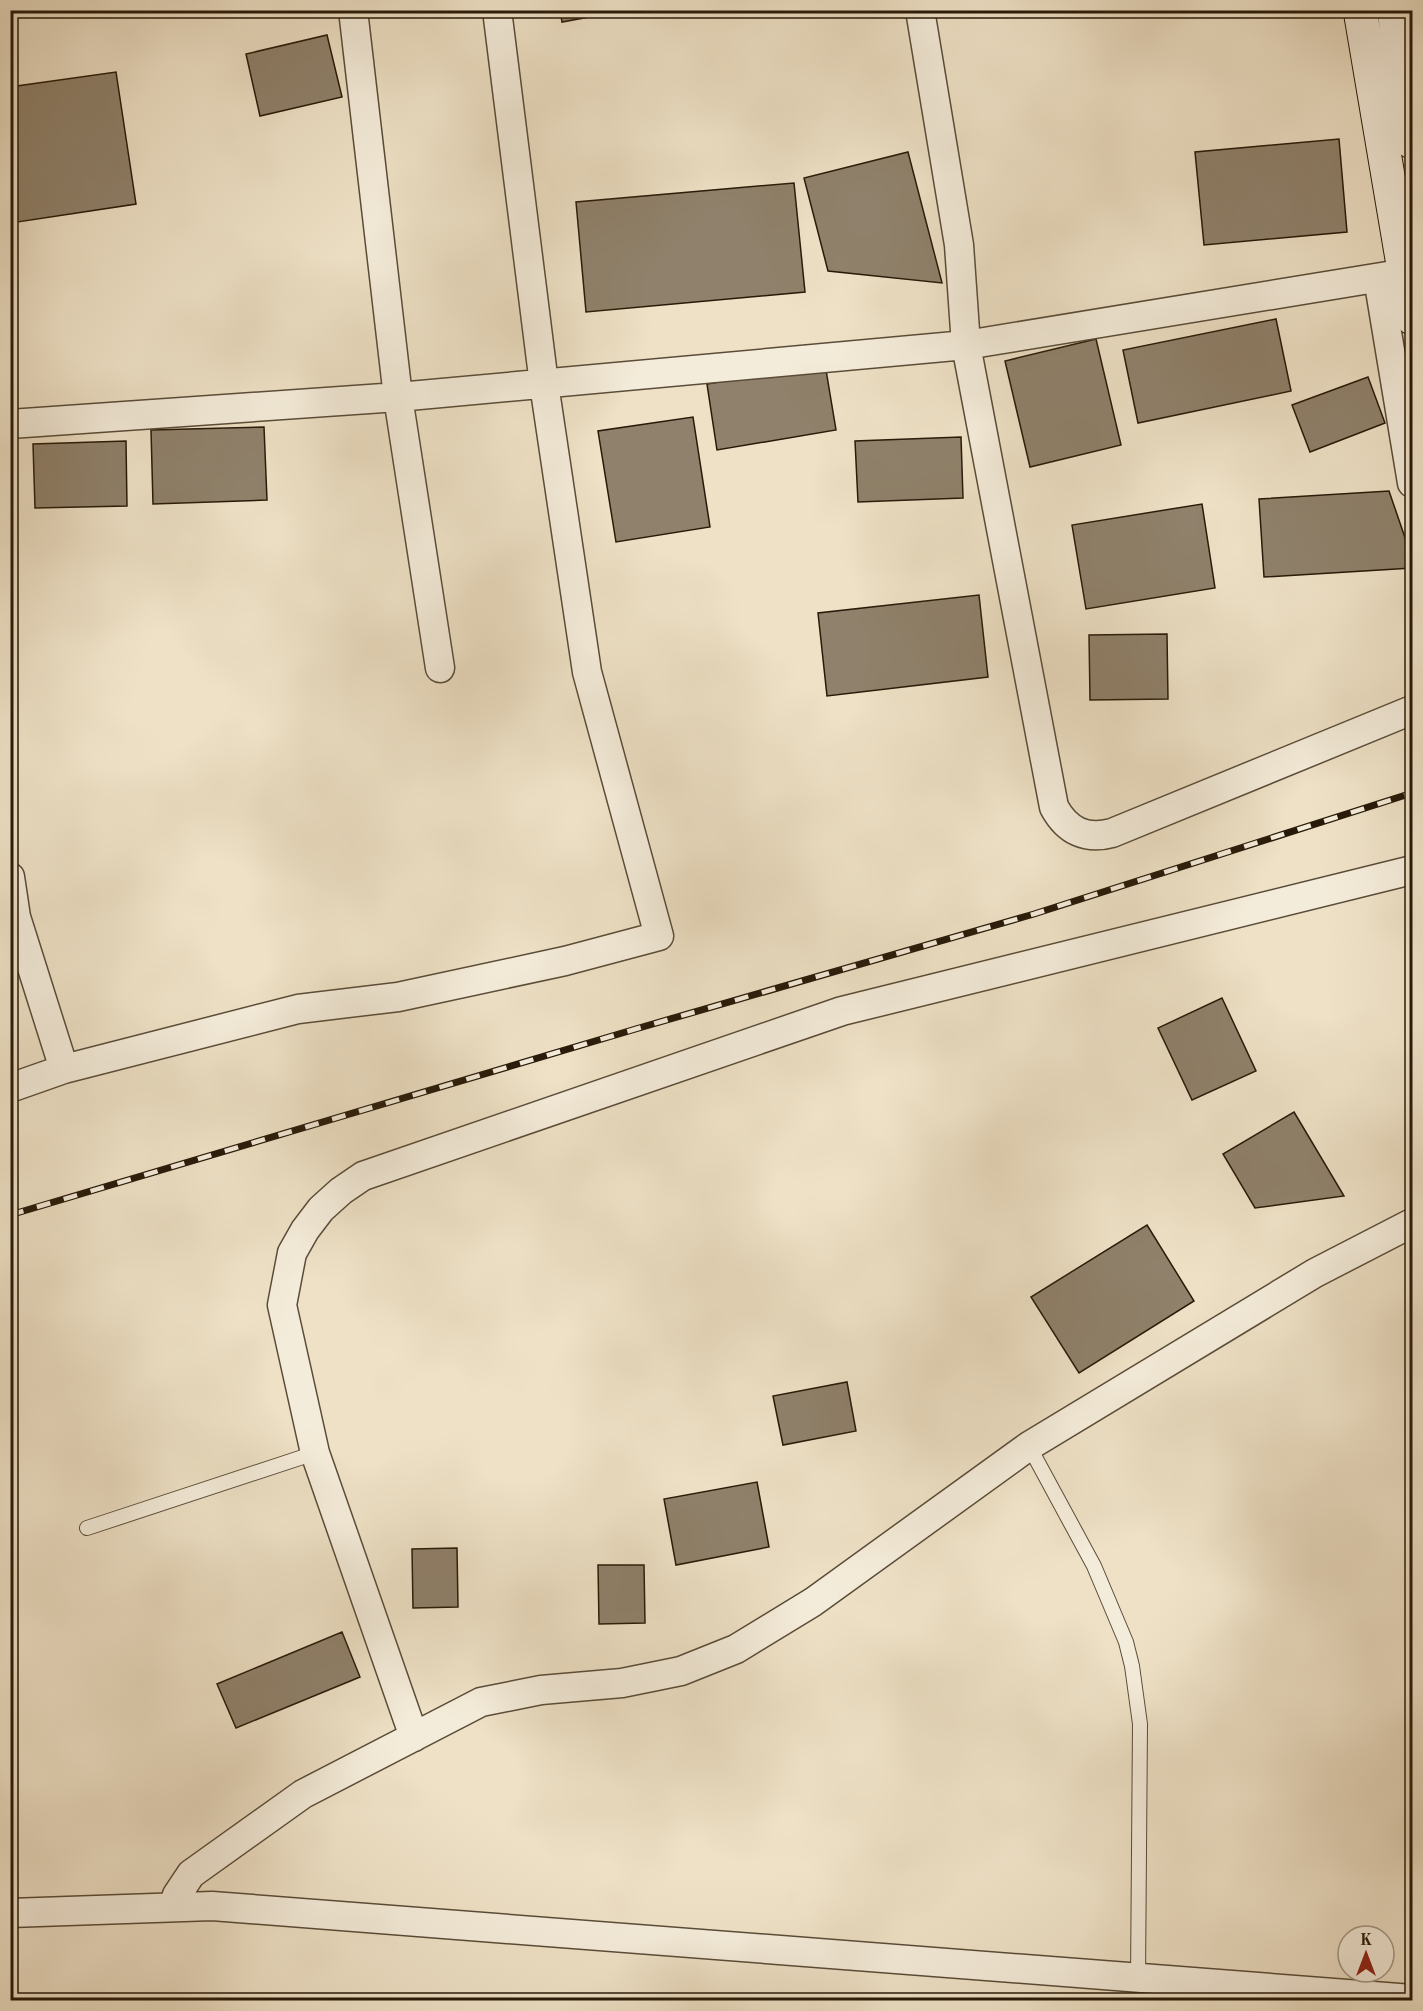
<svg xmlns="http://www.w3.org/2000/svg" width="1423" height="2011" viewBox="0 0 1423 2011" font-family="'Old Standard TT',serif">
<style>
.building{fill:#8f816b;stroke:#281a09;stroke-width:1.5}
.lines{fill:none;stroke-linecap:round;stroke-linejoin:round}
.service-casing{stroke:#5a4c38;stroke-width:16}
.minor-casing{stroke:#5a4c38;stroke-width:31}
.secondary-casing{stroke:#281a09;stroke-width:35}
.service{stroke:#f4ecda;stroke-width:14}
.minor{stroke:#f4ecda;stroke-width:28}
.secondary{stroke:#f4ecda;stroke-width:33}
.rail-casing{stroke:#281a09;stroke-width:7}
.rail{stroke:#f4ecda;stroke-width:4.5;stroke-dasharray:14;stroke-linecap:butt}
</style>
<rect width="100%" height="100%" fill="#eee1c6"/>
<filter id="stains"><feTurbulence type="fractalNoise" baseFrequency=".00333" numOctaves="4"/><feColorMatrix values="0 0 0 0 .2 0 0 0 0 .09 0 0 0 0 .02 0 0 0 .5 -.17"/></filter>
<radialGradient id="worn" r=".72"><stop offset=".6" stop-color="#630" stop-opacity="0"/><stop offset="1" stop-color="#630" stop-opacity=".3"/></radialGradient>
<path class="building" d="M560,10H627L562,22Z
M327,35L342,97L260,116L246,54Z
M116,72L136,204L11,223L10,87Z
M1339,139L1347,232L1204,245L1195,152Z
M908,152L942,283L828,271L804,178Z
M794,183L805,292L586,312L576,202Z
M1276,319L1291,391L1138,423L1123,350Z
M1096,339L1121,445L1030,467L1005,361Z
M825,364L836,430L717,450L707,384Z
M1368,377L1385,423L1310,452L1292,405Z
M693,417L710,527L616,542L598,431Z
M264,427L267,500L153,504L151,430Z
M961,437L963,498L858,502L855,441Z
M126,441L127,506L35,508L33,444Z
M1389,491L1412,558V568L1264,577L1259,499Z
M1202,504L1215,588L1086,609L1072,525Z
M979,595L988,677L827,696L818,613Z
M1167,634L1168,699L1090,700L1089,635Z
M1222,998L1256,1071L1192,1100L1158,1028Z
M1294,1112L1344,1196L1255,1208L1223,1154Z
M1147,1225L1194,1301L1079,1373L1031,1297Z
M847,1382L856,1431L783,1445L773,1396Z
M757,1482L769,1547L676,1565L664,1499Z
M457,1548L458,1607L413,1608L412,1549Z
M598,1565H644L645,1623L599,1624Z
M342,1632L360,1677L236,1728L217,1684Z"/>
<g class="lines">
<defs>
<path id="service" d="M1029,1446L1094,1566L1126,1642L1132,1666L1140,1724L1138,1978
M87,1528L315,1453"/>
<path id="minor" d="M353,10L398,397L440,668
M920,10L959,245L966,345L1054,807C1067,831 1086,840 1112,833L1412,710
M1378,278L1412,483
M10,424L398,397L966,345L1412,272
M10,877L16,917L64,1069
M10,1088L64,1069L298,1009L398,997L565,961L659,936L587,672L544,384L497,10
M414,1737L315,1453L282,1305L292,1253L305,1230L321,1209L341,1191L363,1176L842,1011L1412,870
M173,1907L177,1895L191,1874L303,1794L481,1702L541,1690L622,1683L681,1671L736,1649L813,1602L1029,1446L1315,1273L1412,1223
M10,1913L212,1906L1412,1999"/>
<path id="secondary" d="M1360,10L1412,318
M1394,10L1412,142"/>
</defs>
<use href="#service" class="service-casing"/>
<use href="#minor" class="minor-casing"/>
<use href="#secondary" class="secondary-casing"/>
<use href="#service" class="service"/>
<use href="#minor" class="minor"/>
<use href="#secondary" class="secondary"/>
<defs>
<path id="rail" d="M10,1215L639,1028L1034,914L1412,793"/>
</defs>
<use href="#rail" class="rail-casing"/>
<use href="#rail" class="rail"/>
</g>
<rect width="1423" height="2011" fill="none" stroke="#eee1c6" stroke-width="36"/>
<rect x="12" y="12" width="1399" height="1987" fill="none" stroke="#281a09" stroke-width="3"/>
<rect x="18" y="18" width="1387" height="1975" fill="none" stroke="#281a09" stroke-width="1.5"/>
<g transform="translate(1366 1954)"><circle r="28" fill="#f4ecda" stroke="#a29886" stroke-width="1.5"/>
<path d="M0-4.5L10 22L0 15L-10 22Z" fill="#8f2418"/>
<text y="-9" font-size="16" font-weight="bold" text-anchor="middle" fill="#281a09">K</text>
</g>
<rect width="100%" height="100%" filter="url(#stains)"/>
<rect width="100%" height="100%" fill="url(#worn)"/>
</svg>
